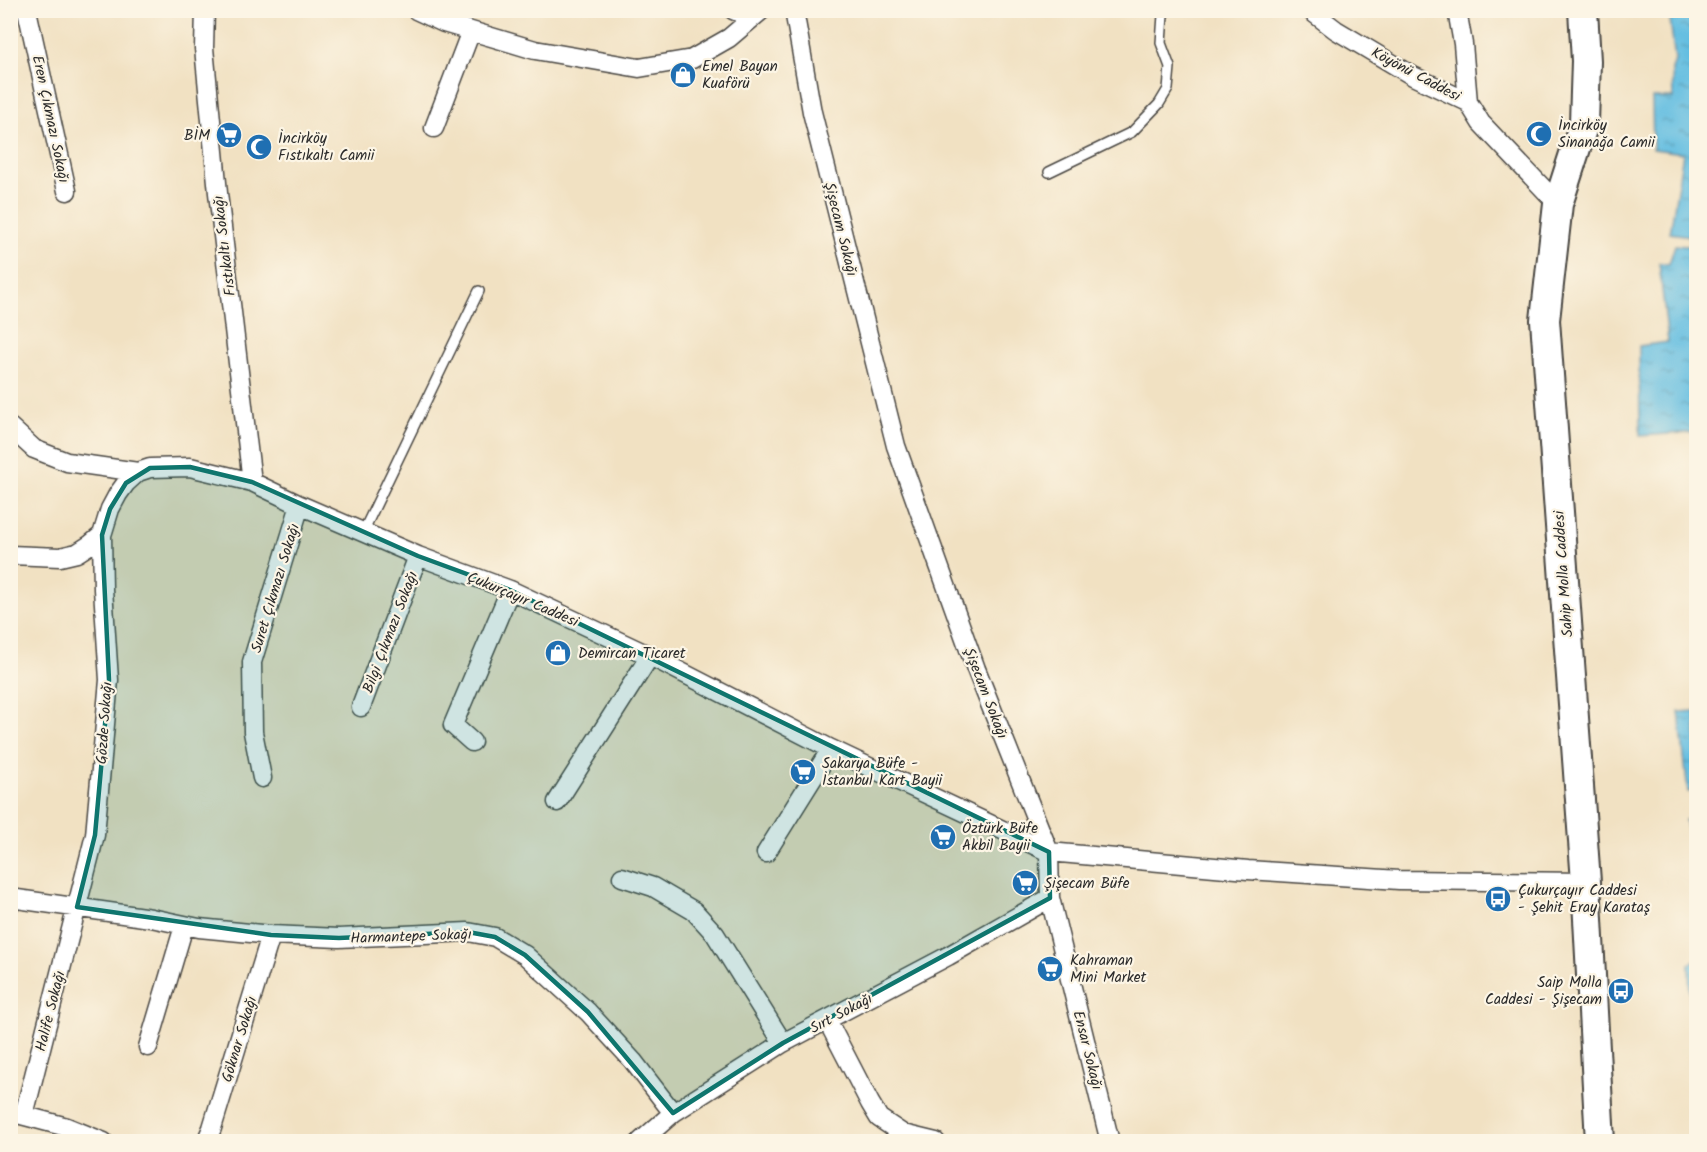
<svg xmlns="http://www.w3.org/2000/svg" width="1707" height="1152" viewBox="0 0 1707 1152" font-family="Kalam,sans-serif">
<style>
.water{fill:url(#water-ripples);stroke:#477486;stroke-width:1.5}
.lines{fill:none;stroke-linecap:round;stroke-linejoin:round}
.service-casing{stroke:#494642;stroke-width:12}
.minor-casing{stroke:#494642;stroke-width:21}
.primary-casing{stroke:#494642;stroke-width:32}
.service{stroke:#fff;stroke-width:9}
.minor{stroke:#fff;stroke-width:18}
.primary{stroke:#fff;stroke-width:28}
.marked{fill:#0f766e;fill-opacity:0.2;stroke:#0f766e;stroke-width:4.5;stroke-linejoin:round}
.labels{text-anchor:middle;stroke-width:4.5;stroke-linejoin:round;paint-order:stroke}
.poi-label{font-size:15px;fill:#2b2b2b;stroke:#fcf5e5;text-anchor:start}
.street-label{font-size:15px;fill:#2b2b2b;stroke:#fcf5e5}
</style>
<defs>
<pattern id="water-ripples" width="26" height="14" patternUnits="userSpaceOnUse" patternTransform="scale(1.5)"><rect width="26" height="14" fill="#63bee1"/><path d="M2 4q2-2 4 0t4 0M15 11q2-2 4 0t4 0" fill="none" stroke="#529bb7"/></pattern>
</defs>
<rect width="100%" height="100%" fill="#fcf5e5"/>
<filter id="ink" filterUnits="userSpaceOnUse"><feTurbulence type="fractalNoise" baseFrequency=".0167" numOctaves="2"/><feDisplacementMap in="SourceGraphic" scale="12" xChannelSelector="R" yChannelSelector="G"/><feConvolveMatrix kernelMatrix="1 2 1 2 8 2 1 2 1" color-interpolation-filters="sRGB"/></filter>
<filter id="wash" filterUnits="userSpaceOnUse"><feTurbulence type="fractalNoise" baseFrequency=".008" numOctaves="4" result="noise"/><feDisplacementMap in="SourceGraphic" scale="24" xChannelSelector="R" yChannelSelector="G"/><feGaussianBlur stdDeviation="1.35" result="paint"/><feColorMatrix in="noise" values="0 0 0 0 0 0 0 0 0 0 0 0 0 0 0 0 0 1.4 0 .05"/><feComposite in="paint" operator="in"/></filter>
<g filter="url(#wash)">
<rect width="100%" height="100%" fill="#f1e1c2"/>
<path class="water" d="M1669,11H1696V237L1670,233L1683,153L1653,149L1652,98H1673L1672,70L1675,60Z
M1675,245L1696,247V371L1694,372L1695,378H1696V432L1640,436L1639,346L1668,342L1659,263L1669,264Z
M1696,711V791L1688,792L1679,712Z
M1696,818V874L1685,820Z
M1696,961V1010L1690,1000L1689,964Z"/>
</g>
<g filter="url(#ink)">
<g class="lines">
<defs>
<path id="service" d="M1049,172L1132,132L1159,104L1168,89L1170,67L1161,43L1163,15L1167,10
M363,532L479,291"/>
<path id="minor" d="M27,10L67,191
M205,10L204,48L218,193L252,482
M416,10L444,23L535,50L639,68L692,59L729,38L762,10
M733,10L752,18
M794,10L812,112L896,446L976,669L1049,852L1050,898L1110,1142
M1310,10L1336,30L1413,76L1468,102L1481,123L1558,204
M1457,10L1463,44L1468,102
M434,128L471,31
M10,427L34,449L67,462L138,472
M10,555L60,557L77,553L91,544L102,535L110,509L118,494L126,483L138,472L150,468L190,467L252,482L300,505L418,556L510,590L650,656L831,749L1049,852L1248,870L1399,880L1586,882
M361,707L418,556
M472,742L453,725L510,590
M262,778L253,732L252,662L300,505
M557,802L650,656
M766,853L831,749
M622,877L653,887L694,911L715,934L783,1043
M10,898L151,918L199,928L271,935L339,938L468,932L495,937L525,955L588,1012L633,1061L673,1113
M827,1020L870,1103L879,1118L903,1134L936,1142
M148,1047L184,926
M10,1112L67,1127L104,1142
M24,1115L95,835L109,680L103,589L102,535
M206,1142L212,1128L271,935
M640,1142L673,1113L783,1043L948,956L1050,898"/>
<path id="primary" d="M1583,10L1586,61L1584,123L1558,204L1545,320L1586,882L1600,1142"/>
</defs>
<use href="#service" class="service-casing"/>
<use href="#minor" class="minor-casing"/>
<use href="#primary" class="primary-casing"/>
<use href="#service" class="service"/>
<use href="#minor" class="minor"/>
<use href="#primary" class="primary"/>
</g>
</g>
<path class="marked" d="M190,467L252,482L418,556L510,590L1049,852L1050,898L783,1043L673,1113L588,1012L525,955L495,937L468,932L339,938L271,935L77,907L95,835L109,680L102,535L110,509L126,483L150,468Z"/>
<defs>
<symbol id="shop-disc" viewBox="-11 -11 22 22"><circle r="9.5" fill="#1f6fb2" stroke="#fcf5e5"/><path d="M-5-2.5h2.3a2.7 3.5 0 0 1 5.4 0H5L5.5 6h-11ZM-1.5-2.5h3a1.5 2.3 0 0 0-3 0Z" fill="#fff"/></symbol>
<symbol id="mosque-disc" viewBox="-11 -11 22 22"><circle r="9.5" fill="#1f6fb2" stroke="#fcf5e5"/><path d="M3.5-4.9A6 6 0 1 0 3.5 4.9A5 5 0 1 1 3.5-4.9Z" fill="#fff"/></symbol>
<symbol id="supermarket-disc" viewBox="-11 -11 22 22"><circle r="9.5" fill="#1f6fb2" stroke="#fcf5e5"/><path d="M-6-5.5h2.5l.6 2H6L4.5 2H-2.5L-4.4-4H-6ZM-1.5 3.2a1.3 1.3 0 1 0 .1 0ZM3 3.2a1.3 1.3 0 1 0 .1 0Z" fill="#fff"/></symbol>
<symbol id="bus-disc" viewBox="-11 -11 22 22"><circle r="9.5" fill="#1f6fb2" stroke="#fcf5e5"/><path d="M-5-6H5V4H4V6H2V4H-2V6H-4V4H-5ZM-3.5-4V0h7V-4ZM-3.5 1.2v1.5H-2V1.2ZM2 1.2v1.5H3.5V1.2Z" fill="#fff"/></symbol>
</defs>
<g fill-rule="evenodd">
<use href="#shop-disc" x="668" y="60" width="30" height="30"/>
<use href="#mosque-disc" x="1524" y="119" width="30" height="30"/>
<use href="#supermarket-disc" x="214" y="120" width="30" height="30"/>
<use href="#mosque-disc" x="244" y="132" width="30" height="30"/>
<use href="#shop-disc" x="543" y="638" width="30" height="30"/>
<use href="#supermarket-disc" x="788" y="757" width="30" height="30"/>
<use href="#supermarket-disc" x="928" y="822" width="30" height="30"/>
<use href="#supermarket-disc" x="1010" y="868" width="30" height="30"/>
<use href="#bus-disc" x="1483" y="884" width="30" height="30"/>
<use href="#supermarket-disc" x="1035" y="954" width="30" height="30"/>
<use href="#bus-disc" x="1606" y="976" width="30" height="30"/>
</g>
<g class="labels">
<g class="poi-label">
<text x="702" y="71">Emel Bayan<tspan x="702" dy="17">Kuaförü</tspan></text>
<text x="1558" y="130">İncirköy<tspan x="1558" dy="17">Sinanağa Camii</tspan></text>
<text x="210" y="140" text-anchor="end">BİM</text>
<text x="278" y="143">İncirköy<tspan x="278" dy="17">Fıstıkaltı Camii</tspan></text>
<text x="578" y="658">Demircan Ticaret</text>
<text x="822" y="768">Sakarya Büfe -<tspan x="822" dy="17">İstanbul Kart Bayii</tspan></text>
<text x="962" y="833">Öztürk Büfe<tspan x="962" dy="17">Akbil Bayii</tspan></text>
<text x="1044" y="888">Şişecam Büfe</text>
<text x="1518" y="895">Çukurçayır Caddesi<tspan x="1518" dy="17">- Şehit Eray Karataş</tspan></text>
<text x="1070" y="965">Kahraman<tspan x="1070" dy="17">Mini Market</tspan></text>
<text x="1602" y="987" text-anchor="end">Saip Molla<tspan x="1602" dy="17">Caddesi - Şişecam</tspan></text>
</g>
<g class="street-label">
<text transform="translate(1416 74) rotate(28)" y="5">Köyönü Caddesi</text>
<text transform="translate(51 119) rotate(78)" y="5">Eren Çıkmazı Sokağı</text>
<text transform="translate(841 229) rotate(76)" y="5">Şişecam Sokağı</text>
<text transform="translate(224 246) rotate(-97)" y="5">Fıstıkaltı Sokağı</text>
<text transform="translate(1563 574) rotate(-94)" y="5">Sahip Molla Caddesi</text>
<text transform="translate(275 588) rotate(-73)" y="5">Suret Çıkmazı Sokağı</text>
<text transform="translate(523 599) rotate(23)" y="5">Çukurçayır Caddesi</text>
<text transform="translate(390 632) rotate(-69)" y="5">Bilgi Çıkmazı Sokağı</text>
<text transform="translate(986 693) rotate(69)" y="5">Şişecam Sokağı</text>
<text transform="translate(104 723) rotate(-86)" y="5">Gözde Sokağı</text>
<text transform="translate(411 936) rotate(-2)" y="5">Harmantepe Sokağı</text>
<text transform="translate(50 1011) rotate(-76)" y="5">Halife Sokağı</text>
<text transform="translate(841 1013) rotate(-28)" y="5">Sırt Sokağı</text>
<text transform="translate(239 1039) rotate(-73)" y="5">Göknar Sokağı</text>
<text transform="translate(1088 1050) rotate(76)" y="5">Ensar Sokağı</text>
</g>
</g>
<rect width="1707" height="1152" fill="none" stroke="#fcf5e5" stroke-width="36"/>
</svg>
